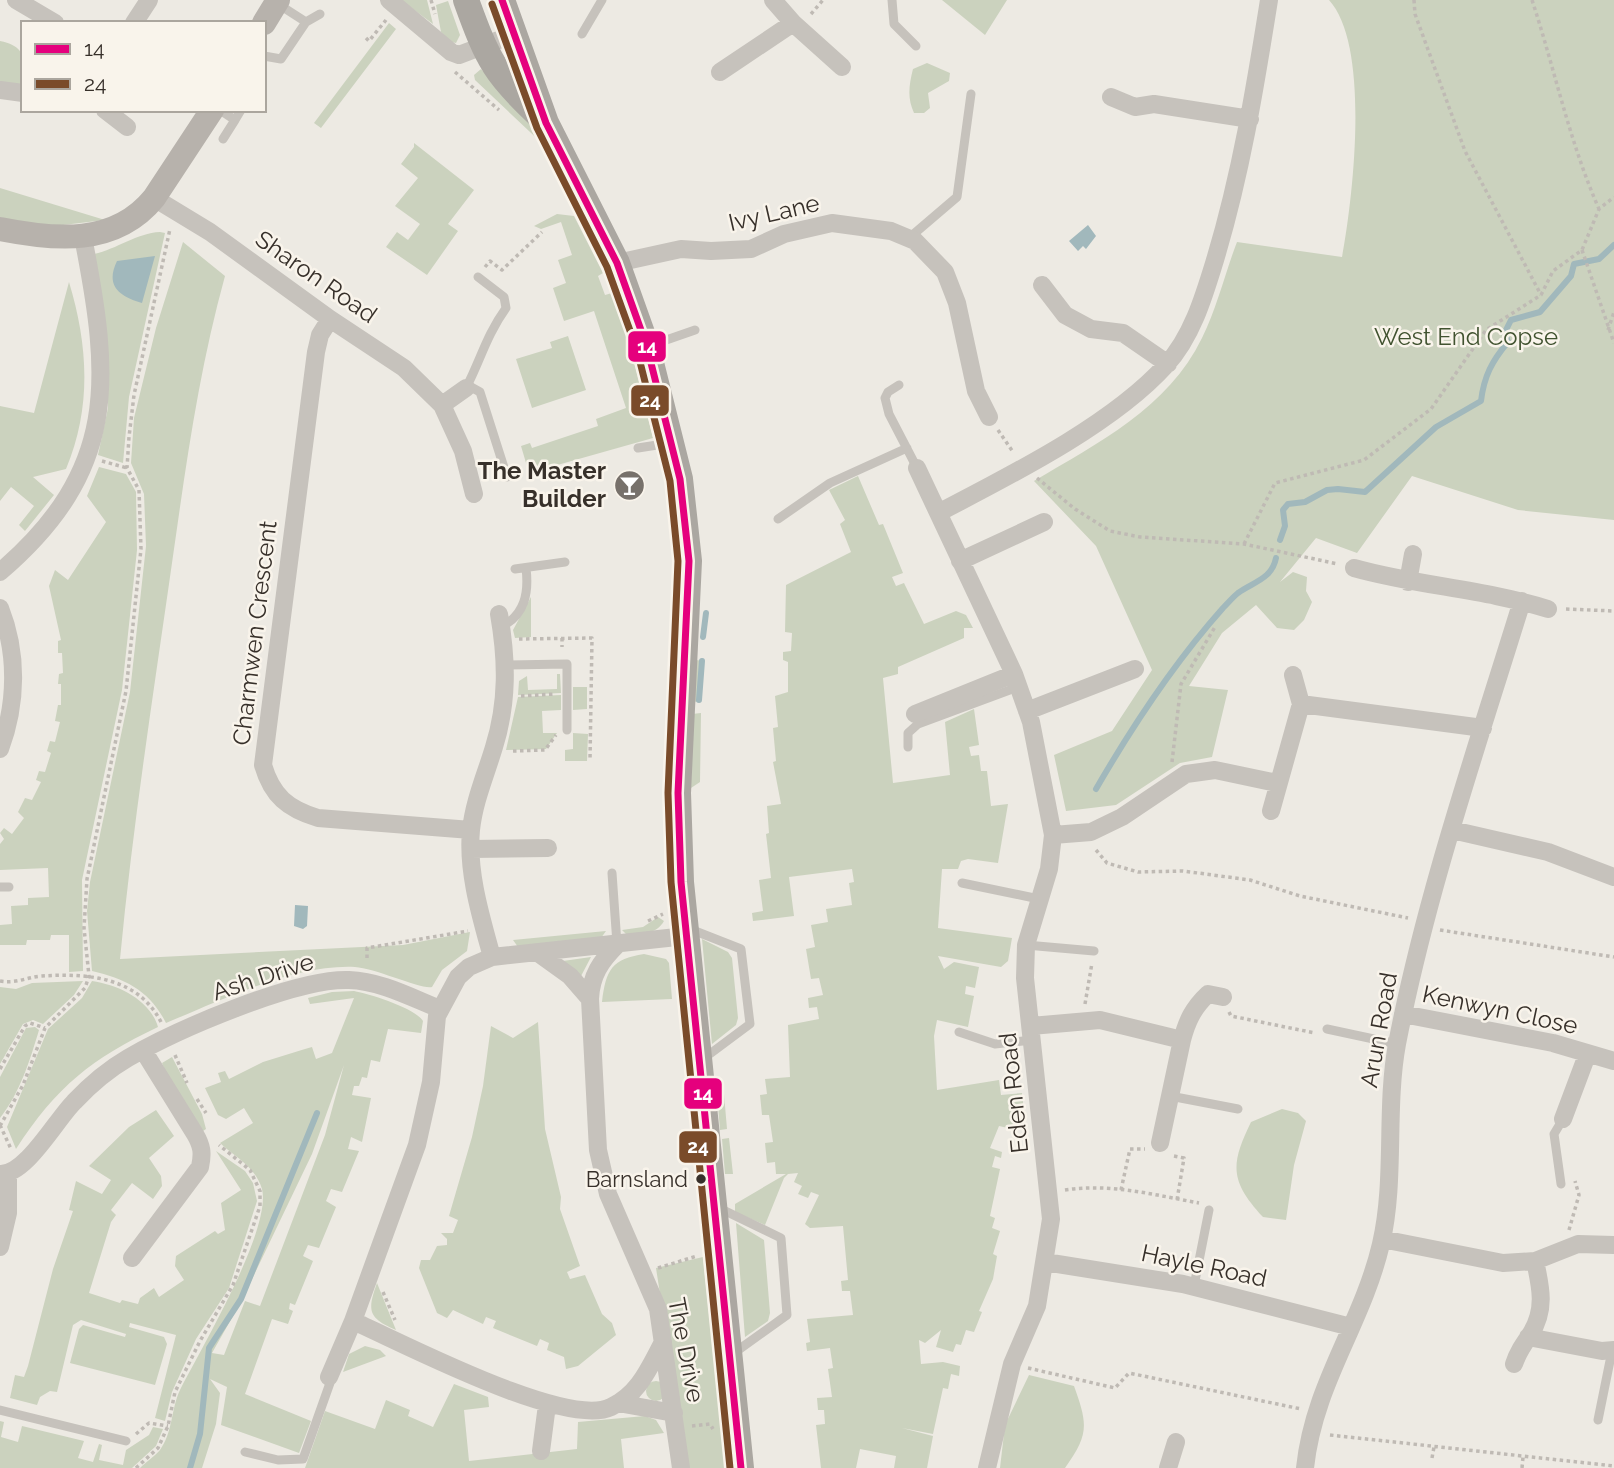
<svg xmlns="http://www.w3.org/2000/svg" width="1614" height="1468" viewBox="0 0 1614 1468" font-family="Raleway,sans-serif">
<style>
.green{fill:#cbd2be;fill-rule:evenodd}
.water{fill:#a1b8bc}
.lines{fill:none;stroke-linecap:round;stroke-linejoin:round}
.stream{stroke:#a1b8bc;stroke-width:6}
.path{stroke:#bfbab4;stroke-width:3.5;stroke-dasharray:3.5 3.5;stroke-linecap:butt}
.lane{stroke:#c6c2bc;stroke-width:9}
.street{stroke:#c6c2bc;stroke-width:18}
.secondary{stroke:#b7b2ac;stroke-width:24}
.primary{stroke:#aba7a1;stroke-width:26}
.bus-1-casing{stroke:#f9f4eb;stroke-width:12}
.bus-2-casing{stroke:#f9f4eb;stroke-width:12}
.bus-1{stroke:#e5007d;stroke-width:7}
.bus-2{stroke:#7a4b2a;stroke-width:7}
.bus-dot{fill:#37302a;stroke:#f9f4eb;stroke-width:2.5}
.labels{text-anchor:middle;stroke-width:5;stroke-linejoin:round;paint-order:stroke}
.bus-label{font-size:22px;fill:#37302a;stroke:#f9f4eb;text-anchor:end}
.street-label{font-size:24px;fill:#37302a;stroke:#f9f4eb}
.park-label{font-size:24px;fill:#415330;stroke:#f9f4eb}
.poi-label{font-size:24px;font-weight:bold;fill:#37302a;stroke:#f9f4eb;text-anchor:end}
.line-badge{stroke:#f9f4eb;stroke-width:2.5}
.badge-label{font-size:19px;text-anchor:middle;font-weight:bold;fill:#fff}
</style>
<rect width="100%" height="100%" fill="#edeae3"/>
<path class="green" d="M401,0H427L433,24Z
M942,0H1007L985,35Z
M1329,0H1614V520L1518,510L1412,476L1357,553L1316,538L1280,582L1293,572L1307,577L1306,591L1312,602L1304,620L1294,630L1277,628L1256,605L1222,633L1189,686L1228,690L1212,757L1180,763L1116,805L1066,811L1054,755L1112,731L1152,670L1096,546L1034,481C1098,443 1168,408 1202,338C1217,308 1225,273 1237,242L1342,257C1353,198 1371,46 1329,0Z
M448,1L460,35L456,43L451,42L441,32L436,5Z
M389,23L396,29L321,128L314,123Z
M0,41C30,47 23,63 23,89L0,82Z
M927,63L950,73L949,81L928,93L930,108L924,113H914C907,98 909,85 913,69Z
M481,69L535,129L547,148L475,80L474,75Z
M414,143L474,190L448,224L458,231L427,275L386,247L397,232L408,240L420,224L395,206L418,178L401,164L414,147Z
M0,188L105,220L38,228L0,217Z
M557,214L574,216L603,273L598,276L605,295L612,293L633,357L653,438L529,473L521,446L530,443L532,448L598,426L596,419L626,408L594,311L564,321L553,288L566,283L558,260L572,255L561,222L541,229L534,226Z
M160,232L165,233L129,397L123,463L98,455L108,408L107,354L94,254C117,249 137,233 160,232Z
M183,242L225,276C197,377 184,480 169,584C151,709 132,833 120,959L403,945L470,932L467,951L442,970L432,987C422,990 375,968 355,967C295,964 221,1000 166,1023C150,991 126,979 92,971L87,911L90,882L130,692L146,546L144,494L131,463L134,418L156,328Z
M69,282C88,345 92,407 66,469L33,477L54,495L25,531L19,525L34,506L11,487L0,501V406L34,413Z
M568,336L586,390L532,408L516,359L552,348L550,342Z
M99,467L126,474L136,492L137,550L122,690L82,880L83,971L69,972V935H51L50,940H27L26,945H0V925L12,924L11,906L28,905V898L49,897L48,868L0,870V844L4,839L0,833L4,828L12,834L24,818L18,812L25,798L32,800L41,782L36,780L39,771L45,772L51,753L47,751L50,741L55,742L60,722L55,721L58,705H61V684H58L59,674L63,673L62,653H58V641L61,640L49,586L55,570L68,580L106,522L87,496Z
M858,476L879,525L883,524L903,573L892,577L896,586L904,583L924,624L956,611L966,615L973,628H964V638L898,667V674L883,678L893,783L950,775L945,722L974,709L979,745L969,747L971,756L979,755L981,771H987L991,806L1008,804L998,863L968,859L961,861L958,869H942L938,928L1012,938L1008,961L1001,967L938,956L944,969L954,962L979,967L975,988L966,986L965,994L974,996L968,1027L937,1020L934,1036L937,1090L999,1080L1001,1095L1022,1093L1025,1121L1017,1130L999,1126L990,1148L1002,1152L1001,1158L995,1156L992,1167L1000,1169L990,1216L995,1218L992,1228L1000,1231L993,1254L997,1256L993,1279L979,1311L982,1312L974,1332L966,1330L961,1345L956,1344L953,1352L936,1347L941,1330L925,1343L919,1340L921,1364L943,1362L960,1366L959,1376L951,1374L948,1389L943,1388L933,1434L902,1428L933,1436L927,1468H894L896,1456L860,1449L856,1468H821L816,1425L825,1424L824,1410H818L817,1398L832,1397L828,1369L833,1368L830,1348L807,1351L806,1343L810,1342L807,1319L853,1315L850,1291H842L841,1281L848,1280L843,1226L810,1228L805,1224L819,1195L811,1192L808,1198L798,1194L802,1186L794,1182L798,1173L788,1174L784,1178L765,1225L735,1212V1204L786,1174H776L775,1162L767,1163L765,1143L773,1142L769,1115H762L760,1095L767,1094L765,1079L790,1077L788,1025L819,1019L817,1007L809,1008L808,998L823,995L819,978L811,979L806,949L815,947L811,925L828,922L826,909L852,905L849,883L854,882L852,869L789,877L794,916L753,921L752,913L763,911L759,880L771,878L766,834L769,833L767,806L781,804L773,762L776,761L773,728L778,727L775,696L788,692V662L783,660V652L791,651L792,633L785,632L786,585L851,552L840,524L845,520L829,490Z
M531,597V637L515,638L513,630Z
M696,660L704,661L701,701L693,702Z
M557,674H560L561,693L518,695L519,681L527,676L528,690L557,689Z
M573,687H587V709L573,710Z
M561,695V710L542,711L543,733H557L546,749L506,750L518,697Z
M701,713L700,782L691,788L692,714Z
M573,733L588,734L587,761H565V750L573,749Z
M658,917L664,921C656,935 641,934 626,934L622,930L643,927Z
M606,931L601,938L518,947L513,940Z
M702,939L728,952L732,958L738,1018L736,1025L712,1044Z
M644,954L666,959L669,963L672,999L602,1002C606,969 612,959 644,954Z
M591,957L580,978L563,961Z
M83,981L74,995L43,1024L33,1020L23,1024L0,1064V987L16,989L32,983Z
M92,981C119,985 150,1000 158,1027C91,1059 57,1086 16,1149L7,1127L48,1029L82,998Z
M354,991C370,994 415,1008 423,1021L421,1033L388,1029L380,1062L371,1060L367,1078L362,1077L359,1086H354L352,1095L371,1098L362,1142L351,1137L348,1149L359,1151L342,1192L331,1189L326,1201L336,1207L319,1248L308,1245L303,1256L313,1261L295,1305L290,1303L289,1309L293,1311L288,1324L272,1319L245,1394L311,1421L299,1453L221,1425L227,1387L210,1379L220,1393L216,1424L202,1468H140C146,1462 155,1456 160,1450C173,1432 171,1409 180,1390C200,1350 272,1230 262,1189C255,1166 236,1158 220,1143L253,1123L244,1108L226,1119L218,1115L205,1088L221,1082L218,1073L225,1071L229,1079L263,1062L305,1049L312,1047L316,1059L332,1053L354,998L310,1004L308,998L332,992ZM344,1065L325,1135L260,1306L245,1301L224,1355L212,1353L242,1300L312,1154Z
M538,1022L545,1129L561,1197L560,1209L580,1266L567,1272L570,1279L585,1275L602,1314L612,1323L616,1335L578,1366L566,1369L564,1357L547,1350L549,1343L540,1339L537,1346L493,1328L496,1321L486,1317L483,1324L453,1310L447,1318L437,1313L419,1268L421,1260H430L437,1246L447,1245V1239L441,1233H453L458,1220L449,1216L472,1137L483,1086L491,1026L513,1038Z
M35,1027L39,1030C30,1060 20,1093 0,1118V1077L26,1028Z
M172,1057L202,1114L206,1129L203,1131L166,1073L162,1063Z
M717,1094H724L727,1129L720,1130Z
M1282,1109L1298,1113L1306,1121L1294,1165L1286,1220L1263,1217C1230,1181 1230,1165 1251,1122Z
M156,1110L174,1136L149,1158L161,1176L162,1186L153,1199L132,1183L111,1210L116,1215L111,1222L89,1293L120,1303L122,1300L138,1304L140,1298L154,1288L159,1297L184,1280L175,1266L176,1256L215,1231L218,1234L225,1230L221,1203L241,1190L216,1151L245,1171L253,1183L257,1201L229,1288L196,1339L172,1392L165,1421L155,1418L176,1335L130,1323L129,1327L164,1337L167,1344L155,1385L70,1363L79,1329L83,1325L125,1337L126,1334L81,1320L73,1325L57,1392L50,1391L40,1397L37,1405L10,1398L15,1375L24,1377L28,1366L53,1269L73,1211L69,1210L76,1181L102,1194L111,1180L89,1166L129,1127Z
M729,1138L733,1174H725L722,1139Z
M736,1223L764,1240L770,1313L768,1321L745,1337Z
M703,1257L725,1468H687L656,1268Z
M377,1283L396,1330C368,1318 367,1311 377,1283Z
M365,1346L380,1350L386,1356L343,1372L349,1354Z
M1029,1375L1074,1386C1088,1425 1089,1434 1065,1468H1000L1005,1425Z
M646 1391a10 10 0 1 1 20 0a10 10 0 1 1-20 0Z
M454,1384L488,1397L489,1407L464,1410L469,1461L577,1449L578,1422L645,1416L656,1420L664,1433L621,1439L624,1468H305L325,1411L375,1429L386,1400L410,1410L408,1416L433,1427Z
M0,1421L4,1422L1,1437L18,1442L22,1426L84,1441L78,1458L93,1462L99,1444L102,1445L99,1460L123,1465L126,1450L149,1435L153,1427L163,1429L156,1446L132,1468H0Z"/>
<path class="water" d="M1088,225L1096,236L1086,249L1083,246L1078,251L1069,241Z
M155,256L142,303C119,296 105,286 117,261Z
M295,905L308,906L307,926L303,929L294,926Z"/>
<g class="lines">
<path class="stream" d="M1280,540L1285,526L1283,510L1288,504L1305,502L1327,490L1338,489L1365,492L1436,427L1481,401C1484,376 1492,361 1508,342L1505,332L1511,320L1540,312L1571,276L1574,264L1599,259L1614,245
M703,637L706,613
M699,700L702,661
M1096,789C1133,725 1174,663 1223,608C1228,603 1233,597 1238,593C1253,582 1272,579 1276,558
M190,1468L200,1434L209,1348L241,1299L317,1113"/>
<path class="path" d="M431,0L435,14
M1414,0L1415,14L1465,151L1541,295
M1532,0C1555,70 1569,141 1599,209
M811,14L823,0
M366,38L369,41L386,20
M455,72L499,110
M1582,250L1614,343
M485,267L490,261L502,270L542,232
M1608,330L1614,312
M998,430L1013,452
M102,461L127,468
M1037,478L1075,509L1110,531L1140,537L1244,544L1338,564
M1244,544L1275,483L1364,460L1431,409L1486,330L1541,295L1553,271L1582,250L1599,209L1614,197
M1566,609L1614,611
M562,638V647
M519,639L592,638L590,760
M521,696L555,694
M513,751L545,750L556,735
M1172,762L1181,684L1215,627
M1096,850L1107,863L1138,872L1183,871L1250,880L1300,896L1408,918
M648,921L663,914
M1440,930L1614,957
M367,958V948L468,931
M0,981C16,984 27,977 42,976C88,973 138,977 161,1022
M1085,1004L1092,963
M1229,1012L1231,1016L1315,1033
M175,1055L187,1083
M0,1069L25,1026L30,1023L45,1028
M197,1099L206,1113
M0,1125L11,1149
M0,1126L23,1085L45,1028L85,988L89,976L84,928L87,879L126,691L141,549L139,490L127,468L129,437L134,395L170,229
M1174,1156L1184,1158L1177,1200
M1065,1190C1110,1183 1155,1195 1199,1203
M1121,1190L1130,1149H1145
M1569,1230L1579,1195L1575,1181
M658,1268L697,1256
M383,1292L395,1320
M1028,1368L1115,1388L1129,1373L1301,1409
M692,1426L710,1424L713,1429
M136,1434L149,1423L168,1426
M1330,1435L1614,1466
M1432,1458L1434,1447
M136,1468L158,1448L168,1426L175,1392L200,1341L233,1285L260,1206V1191L250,1170L219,1145
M1522,1468L1523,1457"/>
<path class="lane" d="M892,0L894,24L916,46
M306,22L320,14
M582,34L602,0
M264,56L281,59L306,22L278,4
M220,110L235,120L241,110
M223,139L235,120
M909,238L957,197L971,94
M478,277L504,297L506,308C486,336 481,359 466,388L471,387L480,392L507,477
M649,346L695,330
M899,385L888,392L885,398L889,414L917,468
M638,448L670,443
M778,519L830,483L907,448
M515,569L565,562
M501,627C525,615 529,593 526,568
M507,665L567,664V730
M908,747V733L918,724L1018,687
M612,873L617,944
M962,883L1039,899
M0,887H9
M690,929L741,949L750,1024L703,1059
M1026,945L1094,951
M1327,1029L1397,1044
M959,1032L995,1044L1033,1040
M1170,1096L1238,1109
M1561,1184L1554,1134L1563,1119
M717,1207L781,1238L787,1315L734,1353
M1194,1286L1209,1210
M0,1410L126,1441
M1598,1420L1612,1351
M245,1452L278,1460L303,1459L330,1383L329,1377"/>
<path class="street" d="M16,0L55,23
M389,0L451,52L459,55L512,35
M134,23L149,0
M793,23L842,67
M720,72L793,23L773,0
M0,90L23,93
M1111,97L1135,107L1154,104L1250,119
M105,110L127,127
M154,198L210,232L330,319L404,368L442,405L463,451L474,494
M617,263L681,249L711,251L751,249L784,234L832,223L891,231L915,241L945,272L957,303L976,391L989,417
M1042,285L1065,315L1091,329L1123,333L1168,364
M330,319L320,335L316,352L263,765C272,796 288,809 318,818L471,830
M442,405L466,388
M917,468L1014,674L1031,722L1053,835L1049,869L1026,945L1025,978L1051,1219L1037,1306L1012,1364L987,1468
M940,512C1011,475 1113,424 1166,365C1192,337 1204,296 1215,260C1241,174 1255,88 1269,0
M960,561L1044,522
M1354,568C1418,586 1484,589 1548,609
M0,572C119,470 111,380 83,237
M1408,582L1413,554
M0,608C18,653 17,704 0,749
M1293,675L1301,704
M1027,711L1135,669
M915,714L1014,674
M1271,811L1301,704L1483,728
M1452,830L1548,852L1614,877
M1053,835L1091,832L1122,817L1186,774L1215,770L1277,783
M471,849L548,848
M538,953L570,976L590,999L598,1150L608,1194L658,1309L681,1468
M492,957C481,917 467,872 471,830C474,801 486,774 494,747C508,702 507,660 499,614
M590,999C591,975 601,961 617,945
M1403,1014L1553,1043L1614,1061
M1031,1026L1100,1020L1182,1040L1160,1143
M1182,1040C1187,1021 1193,1008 1208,994L1223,997
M1563,1119L1587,1055
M0,1174C26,1175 56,1120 74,1102C90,1085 109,1069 128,1058C176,1030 296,978 349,980C381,981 412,998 440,1009
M1382,1239L1503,1263L1535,1261L1578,1244L1614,1245
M0,1247L8,1213V1174
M132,1258L200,1167C203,1153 202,1146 195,1134L143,1050
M1045,1262L1183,1284L1351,1327
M1528,1337L1602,1351L1614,1350
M663,1342C649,1368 639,1394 611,1407C566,1429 401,1342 353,1321L417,1145L431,1082L437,1016L458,977L469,967L492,957L686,936
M1514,1364C1518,1352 1523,1345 1530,1335C1546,1310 1541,1288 1535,1261
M329,1377L353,1321
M618,1403L674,1413
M541,1451L547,1405
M1168,1468L1176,1442
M1305,1468C1314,1383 1362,1325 1381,1244C1396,1179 1385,1110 1397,1044C1426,894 1477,747 1522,601"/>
<path class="secondary" d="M264,23L278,0
M0,229C55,240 115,246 154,198L212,110"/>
<path class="primary" d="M466,0C488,61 495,75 543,119
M502,0L546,123L617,263L647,347L680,479L689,561L678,793L681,882L741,1468"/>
<defs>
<path id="bus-1" d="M502,0L546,123L617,263L647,347L680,479L689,561L678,793L681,882L741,1468"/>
<path id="bus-2" d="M492,4L537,128L607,267L637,350L670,481L678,561L668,793L671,882L730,1468"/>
</defs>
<use href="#bus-1" class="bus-1-casing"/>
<use href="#bus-2" class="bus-2-casing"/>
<use href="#bus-1" class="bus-1"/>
<use href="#bus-2" class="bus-2"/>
</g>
<defs>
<symbol id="bar-disc" viewBox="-11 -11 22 22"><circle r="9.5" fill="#77716b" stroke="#f9f4eb"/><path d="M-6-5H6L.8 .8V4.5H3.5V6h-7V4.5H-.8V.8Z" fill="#fff"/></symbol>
</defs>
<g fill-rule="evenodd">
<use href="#bar-disc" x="612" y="468" width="35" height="35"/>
</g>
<circle class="bus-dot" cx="701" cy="1179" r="6"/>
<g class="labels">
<g class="bus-label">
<text x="688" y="1187">Barnsland</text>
</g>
<g class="street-label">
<text transform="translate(774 213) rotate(-13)" y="8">Ivy Lane</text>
<text transform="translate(316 277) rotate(35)" y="8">Sharon Road</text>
<text transform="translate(255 633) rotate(-83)" y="8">Charmwen Crescent</text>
<text transform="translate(263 977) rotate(-18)" y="8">Ash Drive</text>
<text transform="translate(1500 1010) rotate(12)" y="8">Kenwyn Close</text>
<text transform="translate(1379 1030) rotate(-80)" y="8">Arun Road</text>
<text transform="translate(1014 1093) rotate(-96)" y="8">Eden Road</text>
<text transform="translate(1204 1266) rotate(12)" y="8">Hayle Road</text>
<text transform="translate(686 1350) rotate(79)" y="8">The Drive</text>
</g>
<g class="park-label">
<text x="1466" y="345">West End Copse</text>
</g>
<g class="poi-label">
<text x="606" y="479">The Master<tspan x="606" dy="28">Builder</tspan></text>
</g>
</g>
<g class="line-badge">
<rect x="627" y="330" width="40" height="33" rx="7" fill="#e5007d"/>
<rect x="630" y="384" width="40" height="33" rx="7" fill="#7a4b2a"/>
<rect x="683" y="1077" width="40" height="33" rx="7" fill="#e5007d"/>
<rect x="678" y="1130" width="40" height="34" rx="7" fill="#7a4b2a"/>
</g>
<g class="badge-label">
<text x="647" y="353">14</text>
<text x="650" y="407">24</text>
<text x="703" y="1100">14</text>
<text x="698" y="1153">24</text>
</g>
<rect x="21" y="21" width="245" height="91" fill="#f9f4eb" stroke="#aba69e" stroke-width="2"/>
<rect x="35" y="44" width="35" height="10" fill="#e5007d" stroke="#aba69e" stroke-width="2"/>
<text x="84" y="56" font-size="21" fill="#37302a">14</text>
<rect x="35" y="79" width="35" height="10" fill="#7a4b2a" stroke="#aba69e" stroke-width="2"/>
<text x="84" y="91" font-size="21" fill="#37302a">24</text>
</svg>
